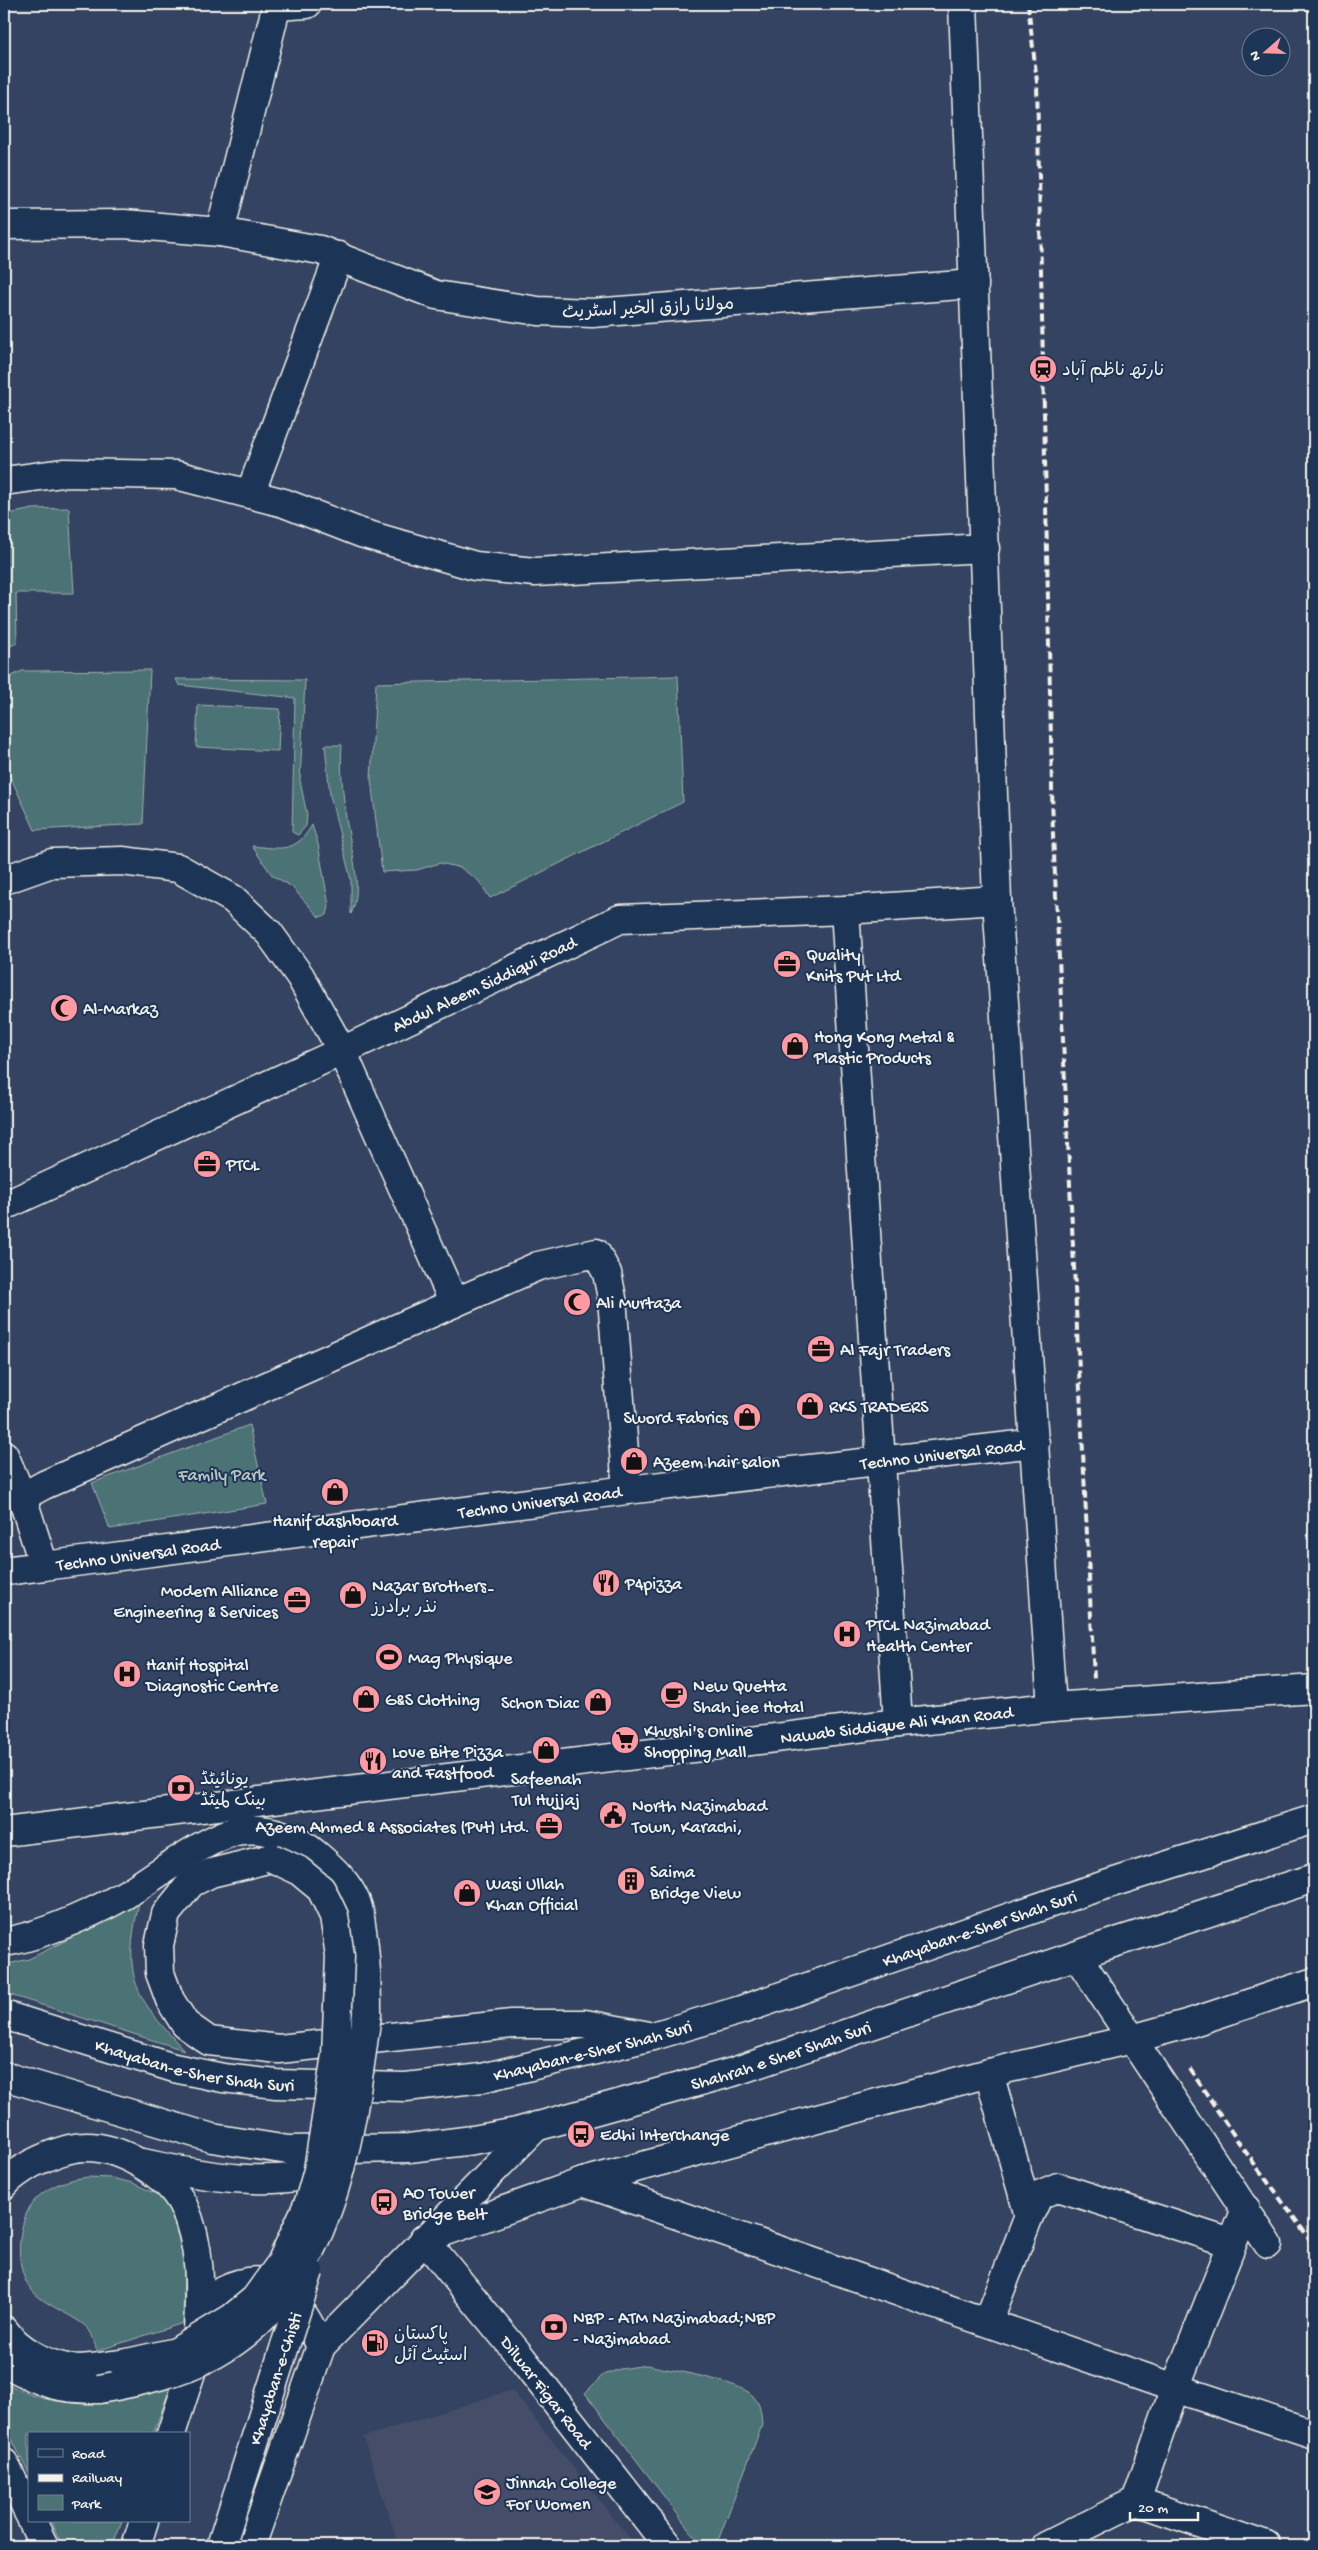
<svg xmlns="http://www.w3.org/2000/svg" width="1318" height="2550" viewBox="0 0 1318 2550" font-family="'Gochi Hand','Playpen Sans Arabic',sans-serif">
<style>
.built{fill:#444d68}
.green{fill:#4c7275;stroke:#a0b2ae}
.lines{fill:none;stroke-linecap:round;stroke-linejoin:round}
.minor-casing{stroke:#f4f1e8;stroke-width:31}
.major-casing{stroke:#f4f1e8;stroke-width:31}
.minor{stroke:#1d3557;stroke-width:28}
.major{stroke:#1d3557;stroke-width:28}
.rail{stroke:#f4f1e8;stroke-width:4;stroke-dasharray:8 4;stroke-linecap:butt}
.major-bridge-casing{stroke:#f4f1e8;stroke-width:31;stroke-linecap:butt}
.major-bridge{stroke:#1d3557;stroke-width:28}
.labels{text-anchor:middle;stroke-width:4;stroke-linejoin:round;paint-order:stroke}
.street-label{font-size:18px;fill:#f4f1e8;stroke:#1d3557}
.poi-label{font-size:18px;fill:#f4f1e8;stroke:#1d3557;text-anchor:start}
.park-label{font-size:18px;fill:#b9c5c0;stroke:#1d3557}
</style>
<rect width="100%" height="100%" fill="#344361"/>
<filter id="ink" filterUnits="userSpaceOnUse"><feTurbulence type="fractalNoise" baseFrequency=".02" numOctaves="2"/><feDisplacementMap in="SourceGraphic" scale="10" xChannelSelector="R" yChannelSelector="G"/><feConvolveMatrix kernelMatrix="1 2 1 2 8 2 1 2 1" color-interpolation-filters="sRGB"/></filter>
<g filter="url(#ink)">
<path class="built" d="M512,2390L636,2546H399L363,2437Z"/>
<path class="green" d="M69,508L74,593H16L17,643L4,649V515L33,509Z
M150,670L143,824L35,830L4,763V680L22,671Z
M678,676L683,802L490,898L479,881L461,868L440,863L417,870L382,872L371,779L376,683Z
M176,679L305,680L300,781L307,815L306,826L298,835L292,832L295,698L179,685Z
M198,705L280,709L278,751L196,747Z
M325,745H342C340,769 343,794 346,818C350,846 364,888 351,914V880L330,795Z
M312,825L318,844L329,906L327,915L319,917L292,887L272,875L252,846C281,849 296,853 312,825Z
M249,1425L267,1504L110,1529L92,1483Z
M139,1903C122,1978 134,1996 184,2050L4,1993V1965L29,1959Z
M88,2177L111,2178L133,2183L160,2196L170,2212L184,2248L183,2323L97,2351C95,2345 93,2335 89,2330C78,2316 43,2306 30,2288C13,2266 17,2214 39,2196C53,2184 70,2179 88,2177Z
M647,2365C669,2370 741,2381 753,2396C761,2405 761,2413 762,2425L719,2538L708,2546H702L585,2393L603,2375L620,2369Z
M4,2381C53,2414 118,2405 171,2386L153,2434H29V2474L4,2423Z
M51,2521H122L112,2546H62Z"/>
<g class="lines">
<defs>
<g id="minor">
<path d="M963,4L997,900L1052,1707"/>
<path d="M276,6L307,4"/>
<path d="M4,225L124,224L220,232L320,250L436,295L538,311L592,313L974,284"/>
<path d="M220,232L277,4"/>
<path d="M4,481L63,473L176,475L284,503L361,533L475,566L535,572L985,548"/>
<path d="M250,494L339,256"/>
<path d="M4,880L52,863L122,861L178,868L233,899L269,933L300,976L342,1051L454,1303L538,1266L596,1253L607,1273L612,1298L627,1490"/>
<path d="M845,910L898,1723"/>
<path id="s1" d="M4,1206L342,1051L620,919L845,910L997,900"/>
<path d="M4,1455L22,1497L44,1485L454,1303"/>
<path id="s2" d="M44,1566L627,1490L1035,1443"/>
<path d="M4,1571L44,1566L22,1497"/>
<path id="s3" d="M4,1832L898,1723L1052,1707L1314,1689"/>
<path d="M1077,1956L1268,2244"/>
<path d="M989,2073L1029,2216"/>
<path d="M583,2182L1175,2388L1314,2434"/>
<path d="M988,2322L1029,2216L1039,2195L1058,2187L1231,2243"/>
<path d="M1136,2501L1266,2546"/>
<path d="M251,2546L321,2346"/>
<path d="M668,2546L517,2352L424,2239L583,2182L989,2073L1132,2039L1190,2023L1314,1982"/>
<path d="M1046,2546L1136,2501L1175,2388L1246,2209"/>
</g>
<g id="major">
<path d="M272,1858L211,1873L191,1883L166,1914L159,1945L160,1973L170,2000L185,2024L209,2041L279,2049L512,2024H585L644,2035"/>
<path d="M4,1942C43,1936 106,1908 139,1886C161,1871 217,1832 242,1830C269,1827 298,1838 318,1856C333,1869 348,1883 356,1902C359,1908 360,1917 361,1924C366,1954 367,1983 367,2014"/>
<path id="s4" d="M4,2015L174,2068L223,2078L276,2084L406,2087L482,2078L653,2036L741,2010L1083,1892L1314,1819"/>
<path id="s5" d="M4,2076L212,2138L288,2150L409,2148L473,2140L517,2132L733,2072L1101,1947L1314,1878"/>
<path d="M143,2163C201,2176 283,2191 339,2165"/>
<path d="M4,2185C11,2176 21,2170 31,2164C47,2156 67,2147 85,2147C119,2146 167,2174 183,2205C202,2245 200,2289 198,2332"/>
<path d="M4,2330C18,2349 44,2364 67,2368C81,2371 108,2365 123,2364"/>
<path d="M4,2362C42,2383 55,2389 99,2389"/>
<path d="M171,2434L197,2354L221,2291C277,2262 298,2302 321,2346L537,2126"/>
<path d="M4,2463L29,2514"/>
<path d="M32,2521L44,2546"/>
<path d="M136,2546L144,2521"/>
</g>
</defs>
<use href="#minor" class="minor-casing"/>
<use href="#major" class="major-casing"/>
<use href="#minor" class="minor"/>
<use href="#major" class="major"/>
<path class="rail" d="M1028,4L1037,82L1053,834L1094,1679
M1190,2069L1237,2140L1314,2245"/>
<defs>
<g id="major-bridge">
<path d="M123,2364L176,2352L232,2318L255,2299L281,2263L309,2202L318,2170L336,2055L340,1956L334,1916L321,1889L298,1870L272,1858"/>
<path d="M99,2389C139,2382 179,2373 215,2354C333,2289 351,2134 367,2014"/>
<path id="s6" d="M221,2546L309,2271"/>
</g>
</defs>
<use href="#major-bridge" class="major-bridge-casing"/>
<use href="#major-bridge" class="major-bridge"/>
</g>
</g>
<defs>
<symbol id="station-disc" viewBox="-11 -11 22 22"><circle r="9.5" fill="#ff9aa2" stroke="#1d3557"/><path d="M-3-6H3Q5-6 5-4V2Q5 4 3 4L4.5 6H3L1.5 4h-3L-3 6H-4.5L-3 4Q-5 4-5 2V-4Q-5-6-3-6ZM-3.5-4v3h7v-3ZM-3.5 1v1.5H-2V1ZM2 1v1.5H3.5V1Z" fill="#111"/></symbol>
<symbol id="office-disc" viewBox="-11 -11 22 22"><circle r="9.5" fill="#ff9aa2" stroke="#1d3557"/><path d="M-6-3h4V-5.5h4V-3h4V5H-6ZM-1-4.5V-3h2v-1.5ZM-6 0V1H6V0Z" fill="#111"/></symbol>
<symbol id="mosque-disc" viewBox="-11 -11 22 22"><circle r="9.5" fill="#ff9aa2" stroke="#1d3557"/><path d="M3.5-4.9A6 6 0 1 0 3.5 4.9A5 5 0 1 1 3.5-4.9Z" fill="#111"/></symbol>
<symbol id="shop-disc" viewBox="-11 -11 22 22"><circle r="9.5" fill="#ff9aa2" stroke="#1d3557"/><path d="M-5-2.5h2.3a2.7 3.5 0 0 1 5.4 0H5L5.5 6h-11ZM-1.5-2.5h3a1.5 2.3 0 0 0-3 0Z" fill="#111"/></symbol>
<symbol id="restaurant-disc" viewBox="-11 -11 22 22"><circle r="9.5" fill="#ff9aa2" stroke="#1d3557"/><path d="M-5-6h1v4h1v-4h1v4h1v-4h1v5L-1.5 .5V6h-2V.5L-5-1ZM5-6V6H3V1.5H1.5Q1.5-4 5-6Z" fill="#111"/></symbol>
<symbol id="hospital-disc" viewBox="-11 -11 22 22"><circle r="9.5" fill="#ff9aa2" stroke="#1d3557"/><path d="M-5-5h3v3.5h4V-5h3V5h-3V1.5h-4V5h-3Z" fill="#111"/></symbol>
<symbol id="stadium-disc" viewBox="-11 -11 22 22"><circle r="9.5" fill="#ff9aa2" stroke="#1d3557"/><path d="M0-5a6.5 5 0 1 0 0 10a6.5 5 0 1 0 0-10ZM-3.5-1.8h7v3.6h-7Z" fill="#111"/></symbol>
<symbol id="cafe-disc" viewBox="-11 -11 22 22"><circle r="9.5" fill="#ff9aa2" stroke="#1d3557"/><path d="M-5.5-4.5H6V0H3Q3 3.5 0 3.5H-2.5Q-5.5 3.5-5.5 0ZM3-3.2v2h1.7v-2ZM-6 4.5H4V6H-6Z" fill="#111"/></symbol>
<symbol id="supermarket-disc" viewBox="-11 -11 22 22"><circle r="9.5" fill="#ff9aa2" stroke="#1d3557"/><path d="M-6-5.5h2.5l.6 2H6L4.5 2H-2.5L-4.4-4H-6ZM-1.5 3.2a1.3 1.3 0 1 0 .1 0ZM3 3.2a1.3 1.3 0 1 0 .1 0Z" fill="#111"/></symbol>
<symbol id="bank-disc" viewBox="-11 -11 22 22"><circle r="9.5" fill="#ff9aa2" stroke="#1d3557"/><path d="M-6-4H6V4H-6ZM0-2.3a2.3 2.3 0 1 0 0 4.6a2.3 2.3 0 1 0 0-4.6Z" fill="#111"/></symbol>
<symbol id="civic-disc" viewBox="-11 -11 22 22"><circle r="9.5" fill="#ff9aa2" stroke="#1d3557"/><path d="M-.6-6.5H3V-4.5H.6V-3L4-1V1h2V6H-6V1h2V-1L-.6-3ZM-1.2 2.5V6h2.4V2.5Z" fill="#111"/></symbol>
<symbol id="building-disc" viewBox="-11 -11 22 22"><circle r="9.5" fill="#ff9aa2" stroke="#1d3557"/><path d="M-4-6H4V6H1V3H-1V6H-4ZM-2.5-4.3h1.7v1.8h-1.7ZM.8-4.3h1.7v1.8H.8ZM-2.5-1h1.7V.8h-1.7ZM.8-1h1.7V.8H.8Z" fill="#111"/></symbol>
<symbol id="bus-disc" viewBox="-11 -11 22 22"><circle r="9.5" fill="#ff9aa2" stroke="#1d3557"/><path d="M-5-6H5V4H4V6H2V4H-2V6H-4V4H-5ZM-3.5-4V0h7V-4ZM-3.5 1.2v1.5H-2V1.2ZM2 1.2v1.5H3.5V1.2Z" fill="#111"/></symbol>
<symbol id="fuel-disc" viewBox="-11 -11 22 22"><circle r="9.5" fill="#ff9aa2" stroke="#1d3557"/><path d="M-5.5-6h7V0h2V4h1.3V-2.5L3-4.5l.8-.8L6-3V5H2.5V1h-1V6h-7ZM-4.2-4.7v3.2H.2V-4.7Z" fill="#111"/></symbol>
<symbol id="university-disc" viewBox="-11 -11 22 22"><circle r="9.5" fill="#ff9aa2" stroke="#1d3557"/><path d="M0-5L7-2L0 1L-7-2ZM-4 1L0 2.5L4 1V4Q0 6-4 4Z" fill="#111"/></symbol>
</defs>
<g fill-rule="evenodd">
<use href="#station-disc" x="1027" y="353" width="32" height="32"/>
<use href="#office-disc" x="771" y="948" width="32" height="32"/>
<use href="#mosque-disc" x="48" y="992" width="32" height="32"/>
<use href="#shop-disc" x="779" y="1030" width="32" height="32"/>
<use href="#office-disc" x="191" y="1148" width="32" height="32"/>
<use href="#mosque-disc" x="561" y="1286" width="32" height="32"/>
<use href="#office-disc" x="805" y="1333" width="32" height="32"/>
<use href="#shop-disc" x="794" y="1390" width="32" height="32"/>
<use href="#shop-disc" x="731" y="1401" width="32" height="32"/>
<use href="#shop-disc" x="618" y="1445" width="32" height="32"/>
<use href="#shop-disc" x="319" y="1476" width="32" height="32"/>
<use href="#restaurant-disc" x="590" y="1567" width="32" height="32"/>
<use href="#shop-disc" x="337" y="1579" width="32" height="32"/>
<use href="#office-disc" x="281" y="1584" width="32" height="32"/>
<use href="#hospital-disc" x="831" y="1618" width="32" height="32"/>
<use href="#stadium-disc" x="373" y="1641" width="32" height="32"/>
<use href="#hospital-disc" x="111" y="1658" width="32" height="32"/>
<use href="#cafe-disc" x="658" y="1679" width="32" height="32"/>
<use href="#shop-disc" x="350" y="1683" width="32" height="32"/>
<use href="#shop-disc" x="582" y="1686" width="32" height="32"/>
<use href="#supermarket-disc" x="609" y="1724" width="32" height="32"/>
<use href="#shop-disc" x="530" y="1734" width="32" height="32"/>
<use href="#restaurant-disc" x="357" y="1745" width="32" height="32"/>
<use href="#bank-disc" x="165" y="1772" width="32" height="32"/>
<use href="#civic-disc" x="597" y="1799" width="32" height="32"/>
<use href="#office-disc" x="533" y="1810" width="32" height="32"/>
<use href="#building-disc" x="615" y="1865" width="32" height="32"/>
<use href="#shop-disc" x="451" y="1877" width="32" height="32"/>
<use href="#bus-disc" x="565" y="2118" width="32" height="32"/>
<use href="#bus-disc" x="368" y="2186" width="32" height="32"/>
<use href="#bank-disc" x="538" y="2311" width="32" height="32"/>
<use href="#fuel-disc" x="359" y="2327" width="32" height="32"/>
<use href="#university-disc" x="471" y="2476" width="32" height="32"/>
</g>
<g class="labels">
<g class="street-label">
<text transform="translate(648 307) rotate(-3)" y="6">مولانا رازق الخیر اسٹریٹ</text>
<text dy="6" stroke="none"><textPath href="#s1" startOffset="529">Abdul Aleem Siddiqui Road</textPath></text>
<text dy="6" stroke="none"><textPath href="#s2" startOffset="905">Techno Universal Road</textPath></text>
<text dy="6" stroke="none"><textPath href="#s2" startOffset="500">Techno Universal Road</textPath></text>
<text dy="6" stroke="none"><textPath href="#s2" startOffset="95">Techno Universal Road</textPath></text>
<text dy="6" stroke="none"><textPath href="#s3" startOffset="899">Nawab Siddique Ali Khan Road</textPath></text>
<text dy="6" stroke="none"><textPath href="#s4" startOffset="1008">Khayaban-e-Sher Shah Suri</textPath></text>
<text dy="6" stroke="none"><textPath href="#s4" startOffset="602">Khayaban-e-Sher Shah Suri</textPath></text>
<text dy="6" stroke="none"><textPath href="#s5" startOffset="799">Shahrah e Sher Shah Suri</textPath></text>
<text dy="6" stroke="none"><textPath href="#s4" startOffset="198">Khayaban-e-Sher Shah Suri</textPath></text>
<text dy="6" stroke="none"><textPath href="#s6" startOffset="176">Khayaban-e-Chisti</textPath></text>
<text transform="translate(547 2392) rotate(52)" y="6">Dilwar Figar Road</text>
</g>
<g class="poi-label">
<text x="1062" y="375">نارتھ ناظم آباد</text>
<text x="806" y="960">Quality<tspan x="806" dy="21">Knits Pvt Ltd</tspan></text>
<text x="83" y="1014">Al-Markaz</text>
<text x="814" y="1042">Hong Kong Metal &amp;<tspan x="814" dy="21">Plastic Products</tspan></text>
<text x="226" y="1170">PTCL</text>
<text x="596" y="1308">Ali Murtaza</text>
<text x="840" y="1355">Al Fajr Traders</text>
<text x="829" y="1412">RKS TRADERS</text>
<text x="728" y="1423" text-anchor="end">Sword Fabrics</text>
<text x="653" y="1467">Azeem hair salon</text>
<text x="335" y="1526" text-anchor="middle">Hanif dashboard<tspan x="335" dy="21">repair</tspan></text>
<text x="625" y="1589">P4pizza</text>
<text x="372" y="1591">Nazar Brothers۔<tspan x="372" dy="21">نذر برادرز</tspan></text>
<text x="278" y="1596" text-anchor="end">Modern Alliance<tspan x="278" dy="21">Engineering &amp; Services</tspan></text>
<text x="866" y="1630">PTCL Nazimabad<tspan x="866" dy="21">Health Center</tspan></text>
<text x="408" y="1663">Mag Physique</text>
<text x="146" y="1670">Hanif Hospital<tspan x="146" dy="21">Diagnostic Centre</tspan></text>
<text x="693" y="1691">New Quetta<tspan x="693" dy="21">Shah jee Hotal</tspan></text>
<text x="385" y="1705">G&amp;S Clothing</text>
<text x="579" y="1708" text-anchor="end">Schon Diac</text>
<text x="644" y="1736">Khushi's Online<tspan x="644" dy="21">Shopping Mall</tspan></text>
<text x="392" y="1757">Love Bite Pizza<tspan x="392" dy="21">and Fastfood</tspan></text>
<text x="200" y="1784">یونائیٹڈ<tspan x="200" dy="21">بینک لمیٹڈ</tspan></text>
<text x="546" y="1784" text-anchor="middle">Safeenah<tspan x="546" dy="21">Tul Hujjaj</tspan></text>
<text x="632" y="1811">North Nazimabad<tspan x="632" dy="21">Town, Karachi,</tspan></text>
<text x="530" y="1832" text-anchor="end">Azeem Ahmed &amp; Associates (Pvt) Ltd.</text>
<text x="650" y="1877">Saima<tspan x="650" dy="21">Bridge View</tspan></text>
<text x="486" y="1889">Wasi Ullah<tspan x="486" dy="21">Khan Official</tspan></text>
<text x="600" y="2140">Edhi Interchange</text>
<text x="403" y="2198">AO Tower<tspan x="403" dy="21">Bridge Belt</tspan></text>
<text x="573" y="2323">NBP - ATM Nazimabad;NBP<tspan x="573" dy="21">- Nazimabad</tspan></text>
<text x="394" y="2339">پاکستان<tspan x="394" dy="21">اسٹیٹ آئل</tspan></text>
<text x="506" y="2488">Jinnah College<tspan x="506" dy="21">For Women</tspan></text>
</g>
<g class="park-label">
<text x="222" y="1480">Family Park</text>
</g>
</g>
<rect width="1318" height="2550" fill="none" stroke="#1d3557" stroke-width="20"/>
<rect x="10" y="10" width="1298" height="2530" fill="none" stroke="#f4f1e8" stroke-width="2" filter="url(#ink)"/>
<rect x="28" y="2432" width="162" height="90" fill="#1d3557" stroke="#738091"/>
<rect x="38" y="2449" width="25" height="8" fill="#1d3557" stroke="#738091"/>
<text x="72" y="2458" font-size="15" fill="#f4f1e8">Road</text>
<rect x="38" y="2474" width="25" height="8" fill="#f4f1e8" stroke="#738091"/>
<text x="72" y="2482" font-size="15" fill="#f4f1e8">Railway</text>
<rect x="38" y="2495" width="25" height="15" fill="#4c7275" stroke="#738091"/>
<text x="72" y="2508" font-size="15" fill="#f4f1e8">Park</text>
<g transform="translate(1266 52) rotate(250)"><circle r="24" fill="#1d3557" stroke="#738091"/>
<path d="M0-4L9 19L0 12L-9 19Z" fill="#ff9aa2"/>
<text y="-8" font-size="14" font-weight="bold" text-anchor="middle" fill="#f4f1e8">N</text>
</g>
<path d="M1130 2512v8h68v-8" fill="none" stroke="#f4f1e8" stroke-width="2.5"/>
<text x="1138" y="2512" font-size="15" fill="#f4f1e8" stroke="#1d3557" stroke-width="4" paint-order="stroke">20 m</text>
</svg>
